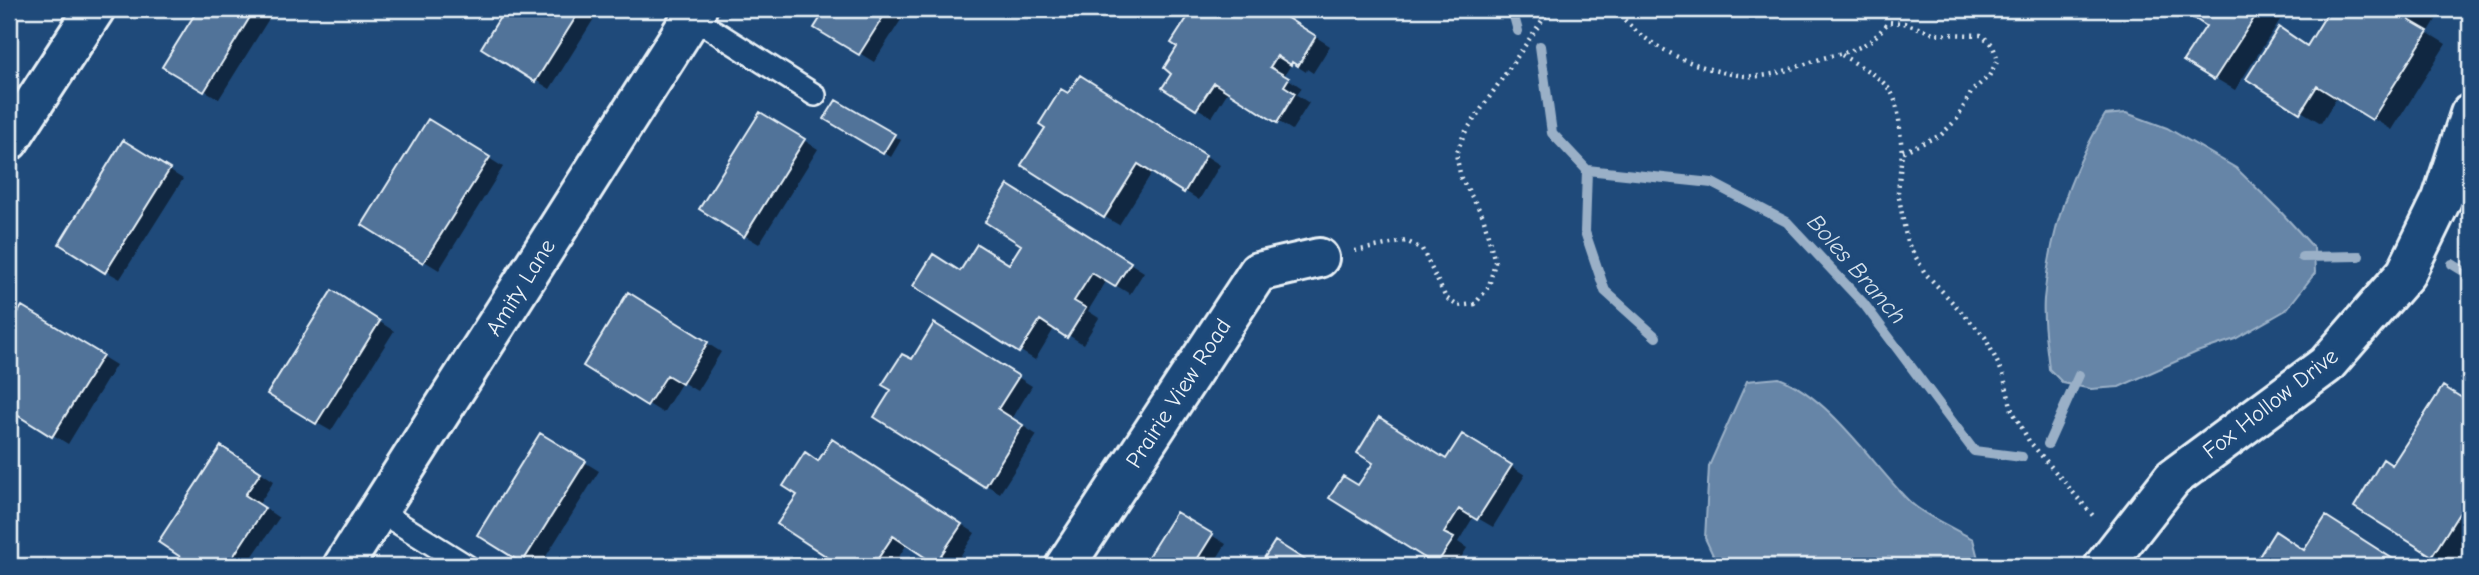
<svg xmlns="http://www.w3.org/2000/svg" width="2479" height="575" viewBox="0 0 2479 575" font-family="'Comic Neue',sans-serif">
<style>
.water{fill:#6685a7;stroke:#9ab0c7;stroke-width:2}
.shadow{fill:#0007}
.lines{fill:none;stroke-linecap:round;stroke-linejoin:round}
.stream{stroke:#9ab0c7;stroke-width:10}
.building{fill:#517399;stroke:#e8f1f8;stroke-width:2}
.service-casing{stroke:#e8f1f8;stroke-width:26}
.minor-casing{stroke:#e8f1f8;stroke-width:44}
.path{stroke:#e8f1f8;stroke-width:4.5;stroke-dasharray:2 5;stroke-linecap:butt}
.service{stroke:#1f4a7a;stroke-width:21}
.minor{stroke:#1f4a7a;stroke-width:38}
.labels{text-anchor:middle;stroke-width:7;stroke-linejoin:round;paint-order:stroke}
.street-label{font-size:23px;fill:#e8f1f8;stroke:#1f4a7a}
.water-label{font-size:24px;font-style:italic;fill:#d4e1ec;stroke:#1f4a7a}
</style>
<rect width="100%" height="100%" fill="#1f4a7a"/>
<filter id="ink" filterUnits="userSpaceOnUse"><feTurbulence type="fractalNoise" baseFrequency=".0143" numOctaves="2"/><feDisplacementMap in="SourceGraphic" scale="14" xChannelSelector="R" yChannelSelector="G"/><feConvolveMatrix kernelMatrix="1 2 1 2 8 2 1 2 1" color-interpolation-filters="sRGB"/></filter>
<g filter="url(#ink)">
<path class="water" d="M2126,113L2167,128L2236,168L2279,210L2314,248L2315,273L2286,310L2235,339L2197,352L2119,387L2091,389L2063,383L2049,369C2047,347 2042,322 2044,299C2050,233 2070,171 2105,115Z
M1779,378C1830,398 1870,461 1908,500C1921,514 1955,529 1973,539L1980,566H1718L1705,538L1709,466L1747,381Z"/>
<path class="shadow" d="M200,9H275L219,99L165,66Z
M507,9H600L550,89L483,47Z
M828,9H908L874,62L817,27Z
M1205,9H1272L1330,46L1313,73L1307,69L1306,72L1292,63L1284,76L1302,88L1297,95L1309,103L1292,130L1229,90L1212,117L1164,88Z
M2157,9H2176L2170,17Z
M2181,9H2287L2235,90L2186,61L2208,26Z
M2326,9H2423L2437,18L2428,33L2446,44L2392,130L2337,97L2321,123L2248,79L2309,47L2331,12Z
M1095,85L1220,165L1199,200L1153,171L1119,225L1105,217L1048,128L1068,95Z
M836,102L901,140L891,157L827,118Z
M775,122L818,149L759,244L744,235Z
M443,129L503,167L439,270L364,224Z
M138,151L183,179L120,279L106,271Z
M1023,196L1144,272L1130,294L1107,280L1088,311L1099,318L1083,344L1055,327L1035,360L916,285L961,273L1010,266L1024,244Z
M347,301L394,331L331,431L317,423Z
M643,303L721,352L697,391L682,382L663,413L585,365Z
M23,308L116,365L68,444L9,408V331Z
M949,334L1032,386L1012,419L1037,435L1000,493L986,485L893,390L912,361Z
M2443,388L2470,404V539L2453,566L2356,506L2393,467Z
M555,444L599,471L540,566H531L479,534Z
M1477,444L1525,475L1493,527L1474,516L1458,542L1467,548L1456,566H1441L1331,498L1447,461Z
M847,449L975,533L954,566H942L907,544L893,566H845L780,524L819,462Z
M236,456L274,481L259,504L279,518L246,566H197L160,542Z
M1177,514L1226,544L1212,566H1144Z
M2346,530L2403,566H2264L2257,562L2305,552Z
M1275,543L1290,552L1313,566H1261Z"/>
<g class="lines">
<path class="stream" d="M1512,9L1518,31
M1540,46L1552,133L1587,170L1712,183L1787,222L1864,304L1974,451L2022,457
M1587,170L1585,232L1605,291L1656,337
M2302,257L2359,256
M2452,264L2470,275
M2048,444L2079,375"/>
</g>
<path class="building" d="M198,9H255L204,92L162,67Z
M505,9H581L535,82L481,48Z
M826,9H888L859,55L814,28Z
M1203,9H1273L1316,36L1298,66L1292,62L1291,65L1277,56L1270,67L1289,78L1284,86L1295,93L1277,123L1214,83L1196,110L1162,88L1171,74L1164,68L1177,47L1171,43L1191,12L1198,17Z
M2180,9H2260L2214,80L2183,61L2206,26Z
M2322,9H2416L2409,20L2428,31L2372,120L2317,86L2300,113L2246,79L2279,27L2307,46L2328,12Z
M1080,75L1206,155L1184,193L1138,164L1104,218L1021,165L1045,128L1039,124L1061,89L1068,93Z
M836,100L895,134L883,154L824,119Z
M760,112L805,139L744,237L699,209Z
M428,119L490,157L423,263L362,225Z
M123,140L170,169L105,273L59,244Z
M1008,185L1131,262L1115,287L1092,273L1074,301L1086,308L1067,338L1040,320L1019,353L913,286L933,254L960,271L977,244L1009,264L1021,245L985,222Z
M332,290L380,321L316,424L267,394Z
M628,292L708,342L682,384L667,375L647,406L583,366Z
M22,306L103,355L52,437L9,410V327Z
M934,323L1019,376L998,409L1023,425L985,487L874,417L891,390L882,385L902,354L912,359Z
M2443,386L2470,403V496L2432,556L2354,507L2383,459L2392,465Z
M1379,417L1446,459L1462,434L1512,465L1477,520L1459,509L1444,533L1454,538L1436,565L1329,498L1343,476L1358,485L1373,463L1357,453Z
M540,433L586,461L522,563L477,535Z
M832,439L962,524L935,564L893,536L873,566H841L777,524L797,495L783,486L805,452L818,461Z
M221,446L261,472L245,495L265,508L227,566H194L158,542Z
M1176,512L1213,534L1193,566H1142Z
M2326,516L2404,566H2260L2255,563L2275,531L2304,550Z
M1275,541L1305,560L1301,566H1259Z
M1228,558L1240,566H1223Z"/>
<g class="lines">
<defs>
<path id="service" d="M692,17L815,95
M379,511L467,566"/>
<path id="minor" d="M9,141L95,9
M343,566L697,9
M1065,566L1258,272L1319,258
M2104,566L2173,478L2326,365L2406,273L2442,199L2470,114"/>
</defs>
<use href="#service" class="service-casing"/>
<use href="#minor" class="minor-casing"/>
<path class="path" d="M1616,9C1642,47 1702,72 1746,76C1770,78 1793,68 1814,61C1833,54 1853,53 1870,41C1877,36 1883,28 1889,22L1904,23L1936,34L1981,35L1992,44L1998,60L1989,76L1972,91L1957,119L1941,135L1902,152L1898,192L1907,242L1925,273L1985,337L2003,374L2012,410L2029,441L2095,518
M1842,55C1857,65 1881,76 1891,92C1900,105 1900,136 1902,152
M1355,251L1406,241L1422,249L1446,298L1458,306L1475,304L1489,286L1495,262L1483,216L1461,178L1456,154L1464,134L1550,9"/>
<use href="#service" class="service"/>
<use href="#minor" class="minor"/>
</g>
</g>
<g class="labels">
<g class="street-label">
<text transform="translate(520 287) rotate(-58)" y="8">Amity Lane</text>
<text transform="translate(1178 393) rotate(-57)" y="8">Prairie View Road</text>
<text transform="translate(2270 403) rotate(-38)" y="8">Fox Hollow Drive</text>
</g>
<g class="water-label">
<text transform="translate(1857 269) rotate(49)" y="8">Boles Branch</text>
</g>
</g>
<rect width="2479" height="575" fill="none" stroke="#1f4a7a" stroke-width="35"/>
<rect x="18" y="18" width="2444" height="540" fill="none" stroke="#e8f1f8" stroke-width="2.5" filter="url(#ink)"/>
</svg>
